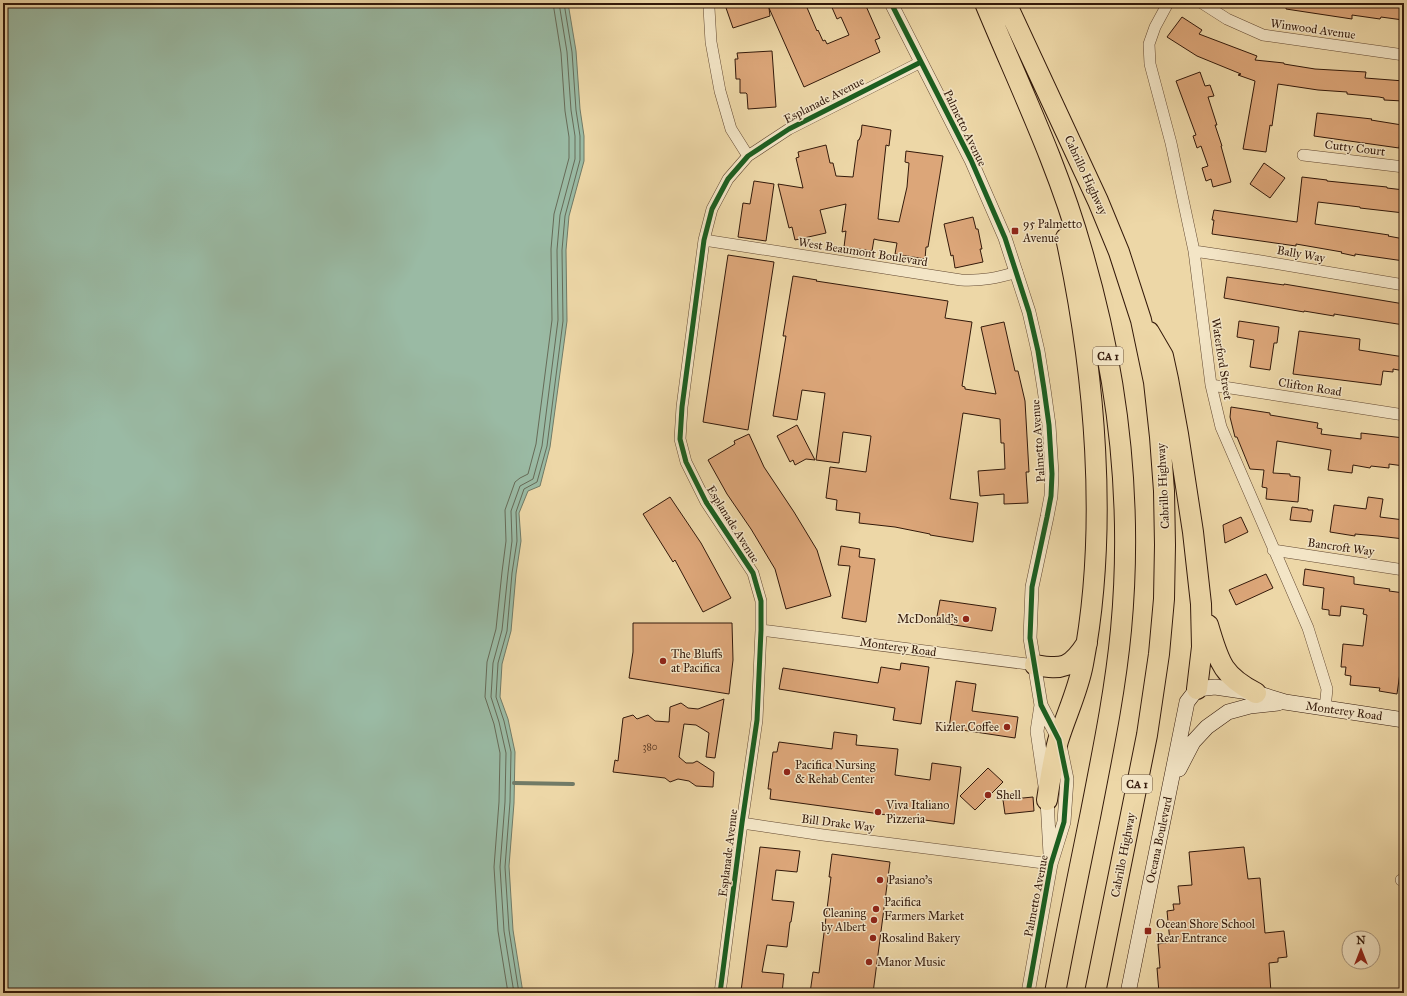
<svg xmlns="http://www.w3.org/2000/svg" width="1407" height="996" viewBox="0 0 1407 996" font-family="'IM FELL Great Primer',serif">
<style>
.water{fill:#9abaa4;stroke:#717a66}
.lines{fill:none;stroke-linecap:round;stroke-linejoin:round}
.shore{stroke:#666a57;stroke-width:1}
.stream{stroke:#717a66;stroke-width:4}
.building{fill:#dca679;stroke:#33190a}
.minor-casing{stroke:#624831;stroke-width:12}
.tertiary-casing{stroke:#624831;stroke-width:14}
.secondary-casing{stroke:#33190a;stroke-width:16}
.motorway-casing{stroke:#33190a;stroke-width:22}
.minor{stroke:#f3e5c6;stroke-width:11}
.tertiary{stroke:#f3e5c6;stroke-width:13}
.secondary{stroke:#f3e5c6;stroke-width:15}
.motorway{stroke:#edd7a7;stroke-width:20}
.cycleway-casing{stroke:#f3e5c6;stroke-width:8}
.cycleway{stroke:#1b5e20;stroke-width:5}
.poi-dot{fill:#8f2418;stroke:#f3e5c6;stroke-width:1.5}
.labels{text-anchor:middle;stroke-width:3;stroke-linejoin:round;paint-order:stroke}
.number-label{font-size:10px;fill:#5d3c26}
.shield{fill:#f3e5c6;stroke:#6d5642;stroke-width:1}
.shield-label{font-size:11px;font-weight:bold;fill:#33190a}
.street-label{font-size:12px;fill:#33190a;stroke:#f3e5c6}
.poi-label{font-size:12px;fill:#33190a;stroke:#f3e5c6;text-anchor:start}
</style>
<rect width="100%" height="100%" fill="#edd7a7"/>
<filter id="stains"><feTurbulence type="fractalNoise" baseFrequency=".005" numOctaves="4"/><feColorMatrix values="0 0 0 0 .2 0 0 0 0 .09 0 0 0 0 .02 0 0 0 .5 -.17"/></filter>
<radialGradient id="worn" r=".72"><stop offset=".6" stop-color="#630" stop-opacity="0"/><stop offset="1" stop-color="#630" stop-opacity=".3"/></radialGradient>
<path class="water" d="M3,3H568L576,51L580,109L584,136V161L569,216L566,250L567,321L550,447L540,486L528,491L519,513L521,541L516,574L511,631L502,664L500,697L508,719L515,752L514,803L509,866L513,930L523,993H3Z"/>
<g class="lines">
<path class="shore" d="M508,993L498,931L494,867L499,802L500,753L494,724L485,697L487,662L496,629L502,572L506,541L505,510L515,482L520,478L528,474L536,444L552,320L551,249L554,214L569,158V137L565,111L561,53L553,3
M514,993L504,931L500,867L505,802L506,753L499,722L491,697L493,663L502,630L508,573L512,541L511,511L520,486L533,479L542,446L558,320L557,250L560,215L575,159V136L571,110L567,52L559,3
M519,993L509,930L505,867L510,802L511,752L504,721L496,697L498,663L507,631L512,573L517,541L516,512L524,489L537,482L547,446L563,321L562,250L565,216L580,160V136L576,110L572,52L564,3"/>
<path class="stream" d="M514,783L573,784"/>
</g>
<path class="building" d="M732,3H805L817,31L818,30L823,41L825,40L827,44L849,35L841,17L837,19L830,3H863L864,6H866L880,38L875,40L880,52L804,87L769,8L770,16L733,28L725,5Z
M1286,3H1404V13L1403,20L1381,17L1380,19L1352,15V19L1286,9Z
M1182,17L1202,30L1199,34L1257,56L1255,60L1284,63V64L1315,69L1366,72L1365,78L1404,81L1403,101L1384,100V98L1379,97L1347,94V92L1318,90L1278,84L1272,126L1270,125L1266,152L1243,149L1255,81L1238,75L1241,74L1197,56L1167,37Z
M772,51L776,107L748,109L747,94L746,93H740V79H736L735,59H738L737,53Z
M1200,72L1205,86L1210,85L1214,96L1208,97L1217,125H1215L1222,146H1221L1231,182L1213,187L1211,179L1206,181L1202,168L1208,166L1201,146L1197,148L1193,136L1196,135L1176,81Z
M1317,113L1372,119L1371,120L1402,125L1399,148L1314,136Z
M862,125L891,130L889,146L886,145L878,219L899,222L907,187L909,163L905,162L906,151L943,156L928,247H926L925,259L895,254L897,243L878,240L874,239L872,251L844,247L846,231L842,232L846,204L820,210L826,233L795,240L792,227L789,228L778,184L803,188L796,158L799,157L798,152L826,145L830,163H833L836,176L853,177L858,140H859L861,135Z
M1264,163L1285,178L1270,198L1250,184Z
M1302,177L1327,180V181L1387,187V188L1404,190V213L1360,208V207L1318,202L1315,224L1389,235L1388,236L1404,239V261L1355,254V256L1341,253L1342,252L1296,244V246L1212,234L1214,220H1212L1214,210L1297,222Z
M754,181L774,184L766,241L738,237L743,203L750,204Z
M973,217L976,229H978L982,249H980L983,262L955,268L953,255L951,256L944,224Z
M728,255L774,262L748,430L703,422Z
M793,276L817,280L816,281L948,301L945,318L972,322L962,386L965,387V389L996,394L981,327L1004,322L1015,371H1018L1025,401L1029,472H1026L1028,503L1004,504V494L980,496L978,471L1005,469L1004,443H1001L1000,419L963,413L950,499L978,503L973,542L930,535V534L895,527L859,523L860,513L836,510L837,500L826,498L830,467L866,472L871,436L843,432L839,463L816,460L825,393L802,390L797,420L773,416L786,336H783Z
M1227,277L1284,285V284L1404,304V325L1334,314V316L1304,311V312L1224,298Z
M1239,321L1279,327L1277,343H1274L1270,370L1250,367L1254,340L1237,337Z
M1299,331L1360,339L1359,350L1404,357V371L1393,369V372L1383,371L1381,385L1293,374Z
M1231,407L1270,413V415L1318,423L1317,428L1322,429L1321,434L1361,439V433L1404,438V466L1389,464V468L1371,466L1370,468L1353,465L1352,473L1328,470L1331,450L1277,441L1273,473L1290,474V476L1300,477L1298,502L1266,499L1267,488L1262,487L1264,470L1250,469L1237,437H1235L1230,417Z
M797,425L815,460L806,459L795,465L793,460L790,462L777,436Z
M749,434L764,467L794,512L817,550L831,596L786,609L775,569L751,529L727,494L708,460L735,444L734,441Z
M670,497L701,543L731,598L703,612L675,560L673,562L643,514Z
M1368,497L1383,499L1380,517L1404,520V539L1378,536L1355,534V536L1330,532L1334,505L1366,509Z
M1292,507L1308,509V510H1313L1311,522L1290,520Z
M1241,517L1248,532L1225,543L1223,525Z
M841,546L860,549L859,557L875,559L866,622L842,618L850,566L838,565Z
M1305,569L1354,577V584L1390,589L1389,591L1404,593V644L1397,694L1379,691L1380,688L1350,685L1351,676L1345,675L1346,667H1341L1343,644L1363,646L1367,615L1363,614L1364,609L1341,606L1340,616L1329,615V610L1322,609L1324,588L1303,585Z
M1266,574L1273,588L1236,605L1229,590Z
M940,600L996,608L992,631L936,622Z
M633,623H732L733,660L729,694L629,678L633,652Z
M901,663L929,667L921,724L893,720L895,708L779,689L783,668L878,683L881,667L900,670Z
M956,681L976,684L972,711L1018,717L1015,738L949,728Z
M724,699L715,758L706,757L709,733L696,725L684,724L679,757L686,763H693L697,761L714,772L713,787L696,786L689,781L678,779L670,782L665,778L613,772L615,760L618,761L623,718L633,715L637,719L648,715L655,721L669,722L670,707L681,703L688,708L698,709Z
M834,732L857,735L856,745L898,749L895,775L930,780L932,763L961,767L954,824L770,799L771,789H768L773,752H777L779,742L832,749Z
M988,768L1003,782L975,810L960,796Z
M1033,797L1034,811L1005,814L1003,800Z
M760,847L800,851L797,872L776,870L772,900L794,902L791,922H790L787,947L767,945L762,972L784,974L782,993H758L741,991Z
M1244,847L1248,879L1260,878L1265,933L1284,931L1287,957L1278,958V962L1269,963L1271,993H1159L1157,968H1160L1158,944L1170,942L1167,911L1174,910L1173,904H1180L1178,886L1192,885L1189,852Z
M832,854L890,862L873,993H810L813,972L819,973L831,877H829Z"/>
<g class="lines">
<defs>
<path id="minor" d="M710,3L709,8L711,42L720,91L731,129L748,156
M1168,3L1155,27L1149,44L1150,64L1171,143L1194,251L1211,385L1221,427L1308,628L1327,689L1325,708
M1202,3L1227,19L1263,35L1404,55
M1303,155L1404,167
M704,240L961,280C982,281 997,278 1017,272
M1194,251L1261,261L1404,285
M1211,385L1404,415
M1273,550L1404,570
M761,630L1035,665
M742,823L823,835L1051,864
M1401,880H1404
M720,993L742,823L757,720L761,630V601L753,573L706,502L686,462L680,439L682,407L704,240L712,209L728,179L748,156L789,129L921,62"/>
<path id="tertiary" d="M891,3L971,160L1005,238L1029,312L1038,351L1044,389L1049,425L1052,474L1051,496L1047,517L1032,587L1030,638L1041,705L1059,740L1067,779L1064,822L1051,864L1028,993
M1041,705L1037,731L1047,800L1050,854"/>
<path id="secondary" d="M1179,769L1193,742L1207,727L1228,712L1250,706L1278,703
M1128,993L1187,702L1197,689L1215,687L1256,693L1285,702L1404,720"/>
<path id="motorway" d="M985,3C1019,85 1058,165 1082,251C1118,374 1133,502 1121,630C1115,693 1102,755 1090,817C1078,876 1066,934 1055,993
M1006,3L1098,201L1119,252L1141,320L1154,382L1160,437L1164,491L1165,545L1164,599L1159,654L1147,735L1095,993
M1149,332L1163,356L1168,379L1178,434L1193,532L1201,604L1202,647L1197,689
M1208,625C1219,661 1221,675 1256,693
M1035,665C1063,670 1071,668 1087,643
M1047,800C1050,780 1053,760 1058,741C1066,715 1078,691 1083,664C1109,528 1095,372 1066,238"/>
</defs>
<use href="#minor" class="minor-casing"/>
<use href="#tertiary" class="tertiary-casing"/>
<use href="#secondary" class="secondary-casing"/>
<use href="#motorway" class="motorway-casing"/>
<use href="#minor" class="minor"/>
<use href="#tertiary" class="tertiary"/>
<use href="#secondary" class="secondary"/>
<use href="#motorway" class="motorway"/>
<defs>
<path id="cycleway" d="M891,3L971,160L1005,238L1029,312L1038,351L1044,389L1049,425L1052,474L1051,496L1047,517L1032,587L1030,638L1041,705L1059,740L1067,779L1064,822L1051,864L1028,993
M720,993L742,823L757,720L761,630V601L753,573L706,502L686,462L680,439L682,407L704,240L712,209L728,179L748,156L789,129L921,62"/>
</defs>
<use href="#cycleway" class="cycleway-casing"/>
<use href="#cycleway" class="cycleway"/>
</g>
<g class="poi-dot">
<rect x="1011" y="227" width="8" height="8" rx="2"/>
<circle cx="966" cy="619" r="4"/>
<circle cx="663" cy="661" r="4"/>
<circle cx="1007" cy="727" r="4"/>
<circle cx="787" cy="772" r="4"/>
<circle cx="988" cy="795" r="4"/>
<circle cx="878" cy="812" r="4"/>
<circle cx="880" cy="880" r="4"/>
<circle cx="876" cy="909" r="4"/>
<circle cx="874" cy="920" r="4"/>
<rect x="1144" y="927" width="8" height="8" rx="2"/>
<circle cx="873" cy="938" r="4"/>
<circle cx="869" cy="962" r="4"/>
</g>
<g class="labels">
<g class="number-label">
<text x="650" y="750">380</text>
</g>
<g class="shield">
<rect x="1093" y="347" width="30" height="18" rx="3"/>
<rect x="1122" y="775" width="30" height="18" rx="3"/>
</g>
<g class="shield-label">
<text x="1108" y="360">CA 1</text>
<text x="1137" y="788">CA 1</text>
</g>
<g class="street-label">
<text transform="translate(1313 29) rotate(8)" y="4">Winwood Avenue</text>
<text transform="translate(824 100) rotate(-27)" y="4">Esplanade Avenue</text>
<text transform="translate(965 128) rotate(64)" y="4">Palmetto Avenue</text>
<text transform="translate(1355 148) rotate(7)" y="4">Cutty Court</text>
<text transform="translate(1086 175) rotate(65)" y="4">Cabrillo Highway</text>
<text transform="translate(863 252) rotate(9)" y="4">West Beaumont Boulevard</text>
<text transform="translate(1301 254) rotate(10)" y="4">Bally Way</text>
<text transform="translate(1222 359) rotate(81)" y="4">Waterford Street</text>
<text transform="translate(1310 387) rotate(9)" y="4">Clifton Road</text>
<text transform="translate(1038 441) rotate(-94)" y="4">Palmetto Avenue</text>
<text transform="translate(1163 486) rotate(-93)" y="4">Cabrillo Highway</text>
<text transform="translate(733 524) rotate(58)" y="4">Esplanade Avenue</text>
<text transform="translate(1341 547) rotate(8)" y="4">Bancroft Way</text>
<text transform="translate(898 647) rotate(8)" y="4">Monterey Road</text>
<text transform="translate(1344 711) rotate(8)" y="4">Monterey Road</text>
<text transform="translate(838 823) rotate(7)" y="4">Bill Drake Way</text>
<text transform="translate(1159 840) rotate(-78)" y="4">Oceana Boulevard</text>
<text transform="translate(728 853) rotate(-83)" y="4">Esplanade Avenue</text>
<text transform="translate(1123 855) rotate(-79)" y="4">Cabrillo Highway</text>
<text transform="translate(1036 896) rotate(-79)" y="4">Palmetto Avenue</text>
</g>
<g class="poi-label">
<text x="1023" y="228">95 Palmetto<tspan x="1023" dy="14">Avenue</tspan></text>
<text x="958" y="623" text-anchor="end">McDonald's</text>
<text x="671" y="658">The Bluffs<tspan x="671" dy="14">at Pacifica</tspan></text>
<text x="999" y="731" text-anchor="end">Kizler Coffee</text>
<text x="795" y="769">Pacifica Nursing<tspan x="795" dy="14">&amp; Rehab Center</tspan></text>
<text x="996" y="799">Shell</text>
<text x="886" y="809">Viva Italiano<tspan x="886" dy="14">Pizzeria</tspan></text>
<text x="888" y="884">Pasiano's</text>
<text x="884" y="906">Pacifica<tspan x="884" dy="14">Farmers Market</tspan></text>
<text x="866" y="917" text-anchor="end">Cleaning<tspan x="866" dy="14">by Albert</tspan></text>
<text x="1156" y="928">Ocean Shore School<tspan x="1156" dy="14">Rear Entrance</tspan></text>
<text x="881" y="942">Rosalind Bakery</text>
<text x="877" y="966">Manor Music</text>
</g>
</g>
<rect width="1407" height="996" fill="none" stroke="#edd7a7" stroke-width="16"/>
<rect x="4" y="4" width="1399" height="988" fill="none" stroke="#33190a" stroke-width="2"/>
<rect x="8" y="8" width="1391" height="980" fill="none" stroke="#33190a"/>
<g transform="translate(1361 950)"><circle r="19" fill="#f3e5c6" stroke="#a6937b"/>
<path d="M0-3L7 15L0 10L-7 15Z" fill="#8f2418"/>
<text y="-6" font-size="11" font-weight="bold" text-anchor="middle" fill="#33190a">N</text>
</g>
<rect width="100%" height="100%" filter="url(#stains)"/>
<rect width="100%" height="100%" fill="url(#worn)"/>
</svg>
